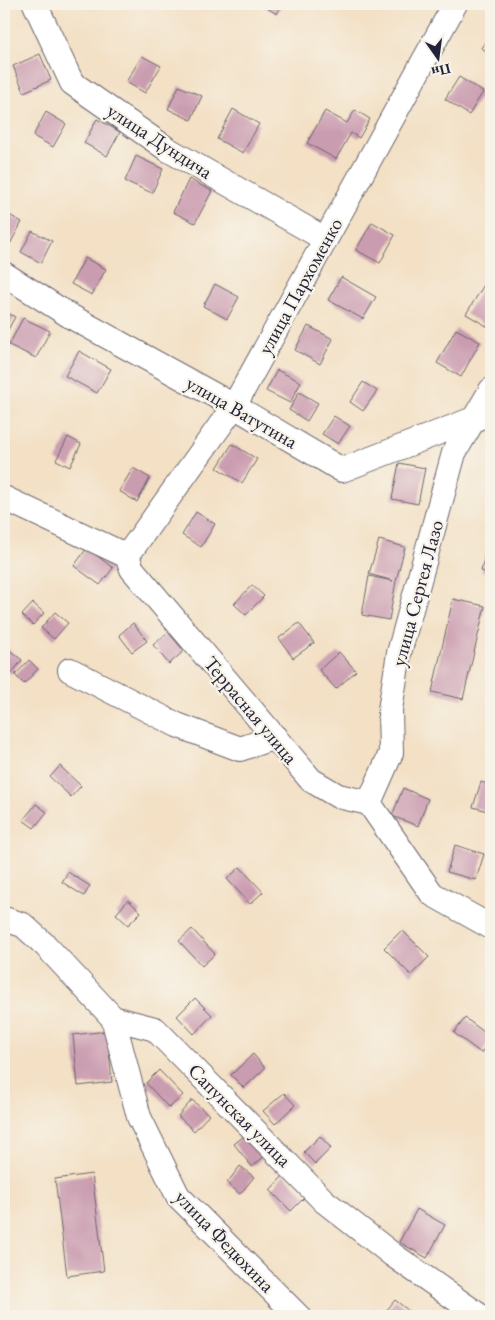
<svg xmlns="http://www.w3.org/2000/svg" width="495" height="1320" viewBox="0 0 495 1320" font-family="'EB Garamond',serif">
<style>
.building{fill:#ca9cb0}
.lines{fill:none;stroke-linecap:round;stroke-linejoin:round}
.minor-casing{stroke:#6b646b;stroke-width:26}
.minor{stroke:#fff;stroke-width:24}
.labels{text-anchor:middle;stroke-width:4.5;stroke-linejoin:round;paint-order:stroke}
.street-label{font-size:20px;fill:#22223b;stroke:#f7f3e8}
</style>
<rect width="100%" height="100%" fill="#f7f3e8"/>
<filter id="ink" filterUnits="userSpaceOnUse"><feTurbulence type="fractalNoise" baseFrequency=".02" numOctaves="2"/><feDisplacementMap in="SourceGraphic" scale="10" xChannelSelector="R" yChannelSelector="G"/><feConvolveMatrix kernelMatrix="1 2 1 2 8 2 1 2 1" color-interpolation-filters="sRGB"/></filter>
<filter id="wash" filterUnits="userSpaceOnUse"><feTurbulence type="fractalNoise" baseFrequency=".0096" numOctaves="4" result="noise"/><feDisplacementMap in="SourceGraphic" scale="20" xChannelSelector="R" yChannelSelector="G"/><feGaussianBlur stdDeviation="1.12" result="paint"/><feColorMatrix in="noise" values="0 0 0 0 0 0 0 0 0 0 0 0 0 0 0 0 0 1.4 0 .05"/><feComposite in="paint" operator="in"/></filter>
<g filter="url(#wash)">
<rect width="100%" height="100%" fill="#f3e0c5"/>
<g id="blocks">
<path class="building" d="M260,4H282L277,14Z
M491,32V54L481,48Z
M40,54L51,80L24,92L13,66Z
M142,56L161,66L145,93L126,82Z
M459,77L483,92L469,115L445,99Z
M179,86L202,96L191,120L168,109Z
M233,109L259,124L243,153L217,139Z
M355,110L370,119L359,138L351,133L336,159L307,143L325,111L347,123Z
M46,112L66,124L53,147L33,136Z
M97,119L120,132L107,156L84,143Z
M136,156L163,169L152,193L125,181Z
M189,179L212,191L195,223L173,212Z
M4,212L22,222L10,244L4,240Z
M372,222L395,235L380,263L356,250Z
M32,231L52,241L41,263L21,252Z
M85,258L106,269L92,295L71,284Z
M341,277L376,297L363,319L328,300Z
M487,280L491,283V326L490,328L466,314Z
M215,284L239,297L227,319L203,306Z
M4,311L15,317L4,337Z
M23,318L50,331L36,358L9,345Z
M308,326L333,339L320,364L295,350Z
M456,329L480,342L461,377L437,363Z
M79,351L111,369L97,393L65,376Z
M277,370L301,382L290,403L266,391Z
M363,382L377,391L363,411L350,402Z
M299,392L318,403L307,421L289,410Z
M334,416L350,426L338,444L322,434Z
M68,437L81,444L70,467L56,460Z
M232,444L257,459L242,483L217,468Z
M399,463L425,468L418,504L392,499Z
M133,468L150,478L137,502L119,491Z
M196,512L215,524L201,547L182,535Z
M491,534V574L481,571Z
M379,540L405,547L396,581L389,620L362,615L369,576L393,581L369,574Z
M87,548L113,568L100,585L74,566Z
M252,585L264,596L246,615L234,604Z
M453,599L485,606L463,699L432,692Z
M33,603L44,613L33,625L22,615Z
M55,612L68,623L54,639L41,628Z
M133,623L147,641L132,652L119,635Z
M299,623L314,643L293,658L279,638Z
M168,632L184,651L169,664L153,645Z
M8,649L22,660L11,674L4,669V654Z
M339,652L356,671L336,689L319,670Z
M29,660L38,669L24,684L15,675Z
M60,766L81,786L71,797L50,777Z
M481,782L491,785V812L473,807Z
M403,788L428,799L418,826L392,816Z
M36,804L47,812L34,828L23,820Z
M455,845L484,854L476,880L447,872Z
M240,867L263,892L250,904L227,879Z
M68,872L90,886L84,896L62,882Z
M128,900L141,912L128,925L116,914Z
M192,929L215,954L202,966L179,941Z
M402,930L429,957L411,975L384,948Z
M195,998L212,1015L194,1034L177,1016Z
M465,1018L491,1037V1039L481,1053L454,1033Z
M107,1031L112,1082L78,1086L73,1035Z
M253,1054L265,1068L244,1088L231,1075Z
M159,1070L183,1095L169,1108L146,1083Z
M284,1093L295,1105L275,1124L263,1111Z
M192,1100L209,1115L194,1131L178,1116Z
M249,1132L267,1154L252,1167L234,1144Z
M320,1136L331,1148L315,1164L304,1152Z
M240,1166L254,1177L240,1194L227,1183Z
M92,1174L104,1271L67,1276L55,1179Z
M284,1175L306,1196L291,1211L270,1190Z
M417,1209L445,1225L427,1258L399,1242Z
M395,1300L409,1311L405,1316H382Z"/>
</g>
</g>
<g filter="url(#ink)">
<use href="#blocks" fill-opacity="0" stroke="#6b646b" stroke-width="1"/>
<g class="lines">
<defs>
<path id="minor" d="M35,4L72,83L167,149L325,239
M4,274L70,316L234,406L342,470L476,418L491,415
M4,498L127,556L132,569L311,780L338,796L369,803L432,894L491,927
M127,556L234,406L455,4
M70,670L177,725L240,749L275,737
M369,803L391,753L390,710L399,653L454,453L491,390
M4,919L23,925L46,946L113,1018L155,1029L324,1201L393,1255L480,1316
M113,1018L139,1117L178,1196L298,1316"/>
</defs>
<use href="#minor" class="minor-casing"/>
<use href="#minor" class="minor"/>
</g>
</g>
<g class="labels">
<g class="street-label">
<text transform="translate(160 141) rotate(33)" y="7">улица Дундича</text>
<text transform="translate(300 286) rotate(-61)" y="7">улица Пархоменко</text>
<text transform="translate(242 412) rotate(30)" y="7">улица Ватутина</text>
<text transform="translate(417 593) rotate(-75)" y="7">улица Сергея Лазо</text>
<text transform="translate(251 710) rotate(50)" y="7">Террасная улица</text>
<text transform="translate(240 1115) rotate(45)" y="7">Сапунская улица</text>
<text transform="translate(225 1241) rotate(46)" y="7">улица Федюхина</text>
</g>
</g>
<rect width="495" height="1320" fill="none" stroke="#f7f3e8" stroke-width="20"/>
<g transform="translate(438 58) rotate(166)" stroke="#f7f3e8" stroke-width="4" paint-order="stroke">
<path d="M0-4L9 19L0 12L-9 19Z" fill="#22223b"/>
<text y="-8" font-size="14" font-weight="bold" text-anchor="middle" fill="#22223b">Пн</text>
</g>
</svg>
